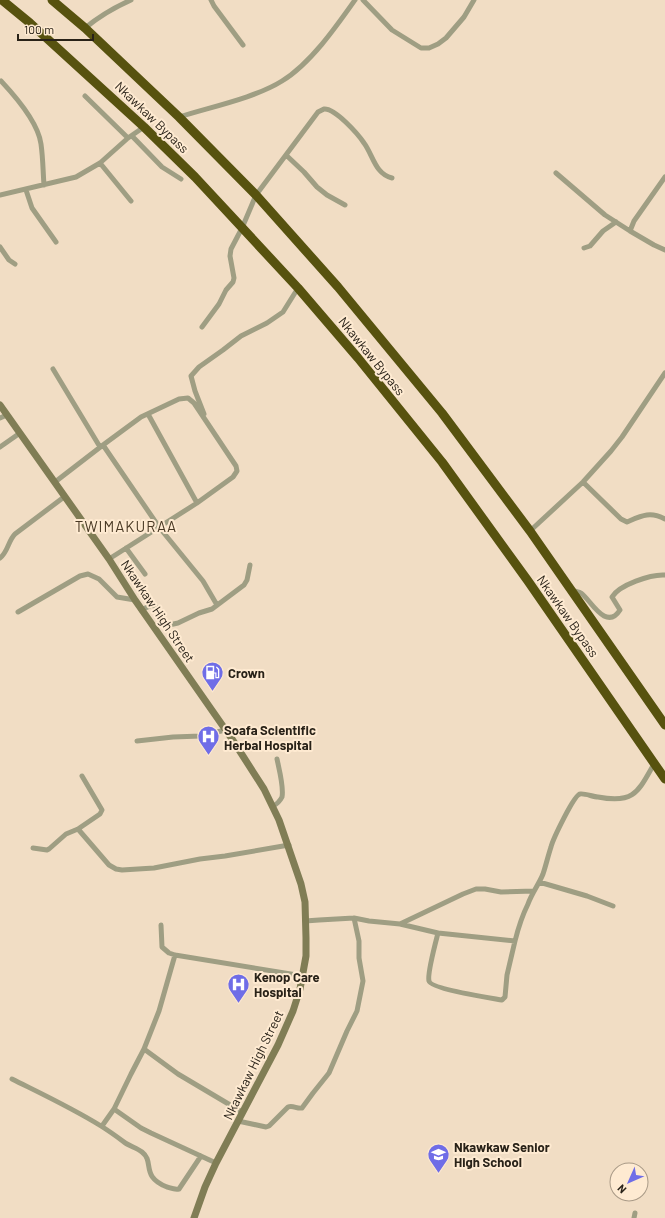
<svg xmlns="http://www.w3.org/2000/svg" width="665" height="1218" viewBox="0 0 665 1218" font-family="Barlow,sans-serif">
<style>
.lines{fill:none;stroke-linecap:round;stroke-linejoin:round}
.street{stroke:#9f9e83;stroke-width:5}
.secondary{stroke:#807d55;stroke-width:7}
.highway{stroke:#57520f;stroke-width:9}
.labels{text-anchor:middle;stroke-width:4;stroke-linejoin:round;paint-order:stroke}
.street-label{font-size:13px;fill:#292218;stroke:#feead1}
.poi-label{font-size:13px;font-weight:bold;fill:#292218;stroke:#feead1;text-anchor:start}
.quarter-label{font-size:15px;letter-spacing:1px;fill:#483823;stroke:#feead1}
</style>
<rect width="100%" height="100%" fill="#f1ddc4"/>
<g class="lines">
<path class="street" d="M211,0L214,6L243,45
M363,0L392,30L421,48H429L438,44L446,38L464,17L474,0
M85,28C101,15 113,8 131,0
M1,81C16,97 38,122 41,144C43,158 43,172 44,185
M85,96L128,138
M179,117C210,107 255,98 282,81C310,64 336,27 355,0
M132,136L162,167L181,179
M286,155L304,172L317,187L327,195L345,205
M100,163L131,201
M556,173L605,215L630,231
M665,177L634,221L630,231L654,245L665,250
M26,190L32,208L56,242
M0,195L76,177L100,163L128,138L144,127
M0,247L9,260L15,264
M584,248L590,246L603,231L616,222
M202,327L219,304L226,290L233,282L234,278L230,256L231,249L242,228L256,195L318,112C320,111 322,110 324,109C335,108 358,134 364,143C373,155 375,174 392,178
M53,369L100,447
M148,414L197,503
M204,414L195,391L191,376L199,367L223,350L241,336L267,323L283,312L298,288
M0,418L7,415
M103,445L159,527L203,581L217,605
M0,447L20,433
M55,482L103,445L141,417L179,399L188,398L194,403L236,466L237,471L233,477L197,503L109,559
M583,482L621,519L627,522C641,516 650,511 665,519
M530,531L583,482L611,451L622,437L665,373
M126,548L145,574
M0,558C8,552 8,541 15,534L64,497
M572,590C574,591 578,592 581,593C590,599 606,632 620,610L612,597C619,585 651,574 665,575
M141,610L152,605L156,607L166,623L169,625L178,623L199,613L212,609L244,585L247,580L250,565
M18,612L80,576L88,574L99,579L117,597L135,600
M137,741L173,737L201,736L225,730
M273,806C277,804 280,801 282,797C284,787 279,769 277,759
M78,829L100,814L102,810L82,776
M33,848L47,850L49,849L66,834L78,829L109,865L116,869L122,870L154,868L200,859L225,856L289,845
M539,882L587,896L613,906
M305,921L319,920L354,918L369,921L400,924L438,933L515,941C518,929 522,916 528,904C532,893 539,884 543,874C546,865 548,856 551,847C553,839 574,795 580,794C585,793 593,797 598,797C634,804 638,792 654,764
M400,924L463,894L476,889H485L501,892L534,891
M161,925L162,947L169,953L175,955L303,976
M438,933C436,941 427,974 429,981C431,989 491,998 502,1000L505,997L507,975L515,941
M144,1049L178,1074L242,1112
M12,1079C42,1094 72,1108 101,1126C109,1131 116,1136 124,1142C129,1146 137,1148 142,1152C155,1162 140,1176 167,1187C171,1188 174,1190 179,1189L201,1156
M114,1109L141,1128L151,1133L216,1163
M238,1121L266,1127L269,1126L288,1107C293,1105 297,1109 302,1108L313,1093L329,1073L347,1031L357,1011L363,981L359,958V941L354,918
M102,1126L114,1109L131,1074L144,1049L159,1011L175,955
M634,1218L635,1213"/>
<path class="secondary" d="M0,405L109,559L135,600L232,739L264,789L279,820L301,884L305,902L306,938V956L300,989L293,1011L278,1045L216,1163L205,1187L194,1218"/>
<path class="highway" d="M2,0L30,23L144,127L195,177L298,288L358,358L442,462L528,581L665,779
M52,0L85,28L179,117L256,195L338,287L442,413L530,531L665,725"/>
</g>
<defs>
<symbol id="fuel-pin" viewBox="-11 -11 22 30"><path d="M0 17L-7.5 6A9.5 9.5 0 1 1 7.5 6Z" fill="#6f6de7" stroke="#feead1"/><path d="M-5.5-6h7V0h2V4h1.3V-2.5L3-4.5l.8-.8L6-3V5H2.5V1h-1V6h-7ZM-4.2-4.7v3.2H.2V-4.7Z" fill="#fff"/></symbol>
<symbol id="hospital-pin" viewBox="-11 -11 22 30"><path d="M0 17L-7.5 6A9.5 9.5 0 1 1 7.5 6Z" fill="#6f6de7" stroke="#feead1"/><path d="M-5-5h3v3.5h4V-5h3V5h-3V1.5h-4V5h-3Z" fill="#fff"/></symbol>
<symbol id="school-pin" viewBox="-11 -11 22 30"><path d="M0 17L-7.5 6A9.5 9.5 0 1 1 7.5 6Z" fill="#6f6de7" stroke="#feead1"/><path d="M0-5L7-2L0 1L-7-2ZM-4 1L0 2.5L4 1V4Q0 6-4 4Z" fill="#fff"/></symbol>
</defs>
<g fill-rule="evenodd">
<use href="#fuel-pin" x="200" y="660" width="25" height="34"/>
<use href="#hospital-pin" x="196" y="724" width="25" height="34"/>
<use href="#hospital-pin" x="226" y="972" width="25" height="34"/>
<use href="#school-pin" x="426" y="1142" width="25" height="34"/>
</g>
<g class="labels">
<g class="street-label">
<text transform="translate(152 117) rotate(44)" y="5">Nkawkaw Bypass</text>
<text transform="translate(372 356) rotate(51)" y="5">Nkawkaw Bypass</text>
<text transform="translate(158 611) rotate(56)" y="5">Nkawkaw High Street</text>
<text transform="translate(568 616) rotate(55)" y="5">Nkawkaw Bypass</text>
<text transform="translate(253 1065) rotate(-64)" y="5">Nkawkaw High Street</text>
</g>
<g class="poi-label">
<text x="228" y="678">Crown</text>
<text x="224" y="735">Soafa Scientific<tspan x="224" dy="15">Herbal Hospital</tspan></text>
<text x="254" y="982">Kenop Care<tspan x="254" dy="15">Hospital</tspan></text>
<text x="454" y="1152">Nkawkaw Senior<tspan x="454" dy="15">High School</tspan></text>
</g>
<g class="quarter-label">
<text x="126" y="532">TWIMAKURAA</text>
</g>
</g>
<g transform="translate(629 1182) rotate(225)"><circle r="19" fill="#feead1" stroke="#a99a87"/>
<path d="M0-3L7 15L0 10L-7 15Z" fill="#6f6de7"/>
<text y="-6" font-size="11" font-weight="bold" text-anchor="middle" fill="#292218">N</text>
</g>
<path d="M18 34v6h75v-6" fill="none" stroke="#292218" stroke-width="2"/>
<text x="24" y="34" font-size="12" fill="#292218" stroke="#feead1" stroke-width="3" paint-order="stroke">100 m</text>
</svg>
